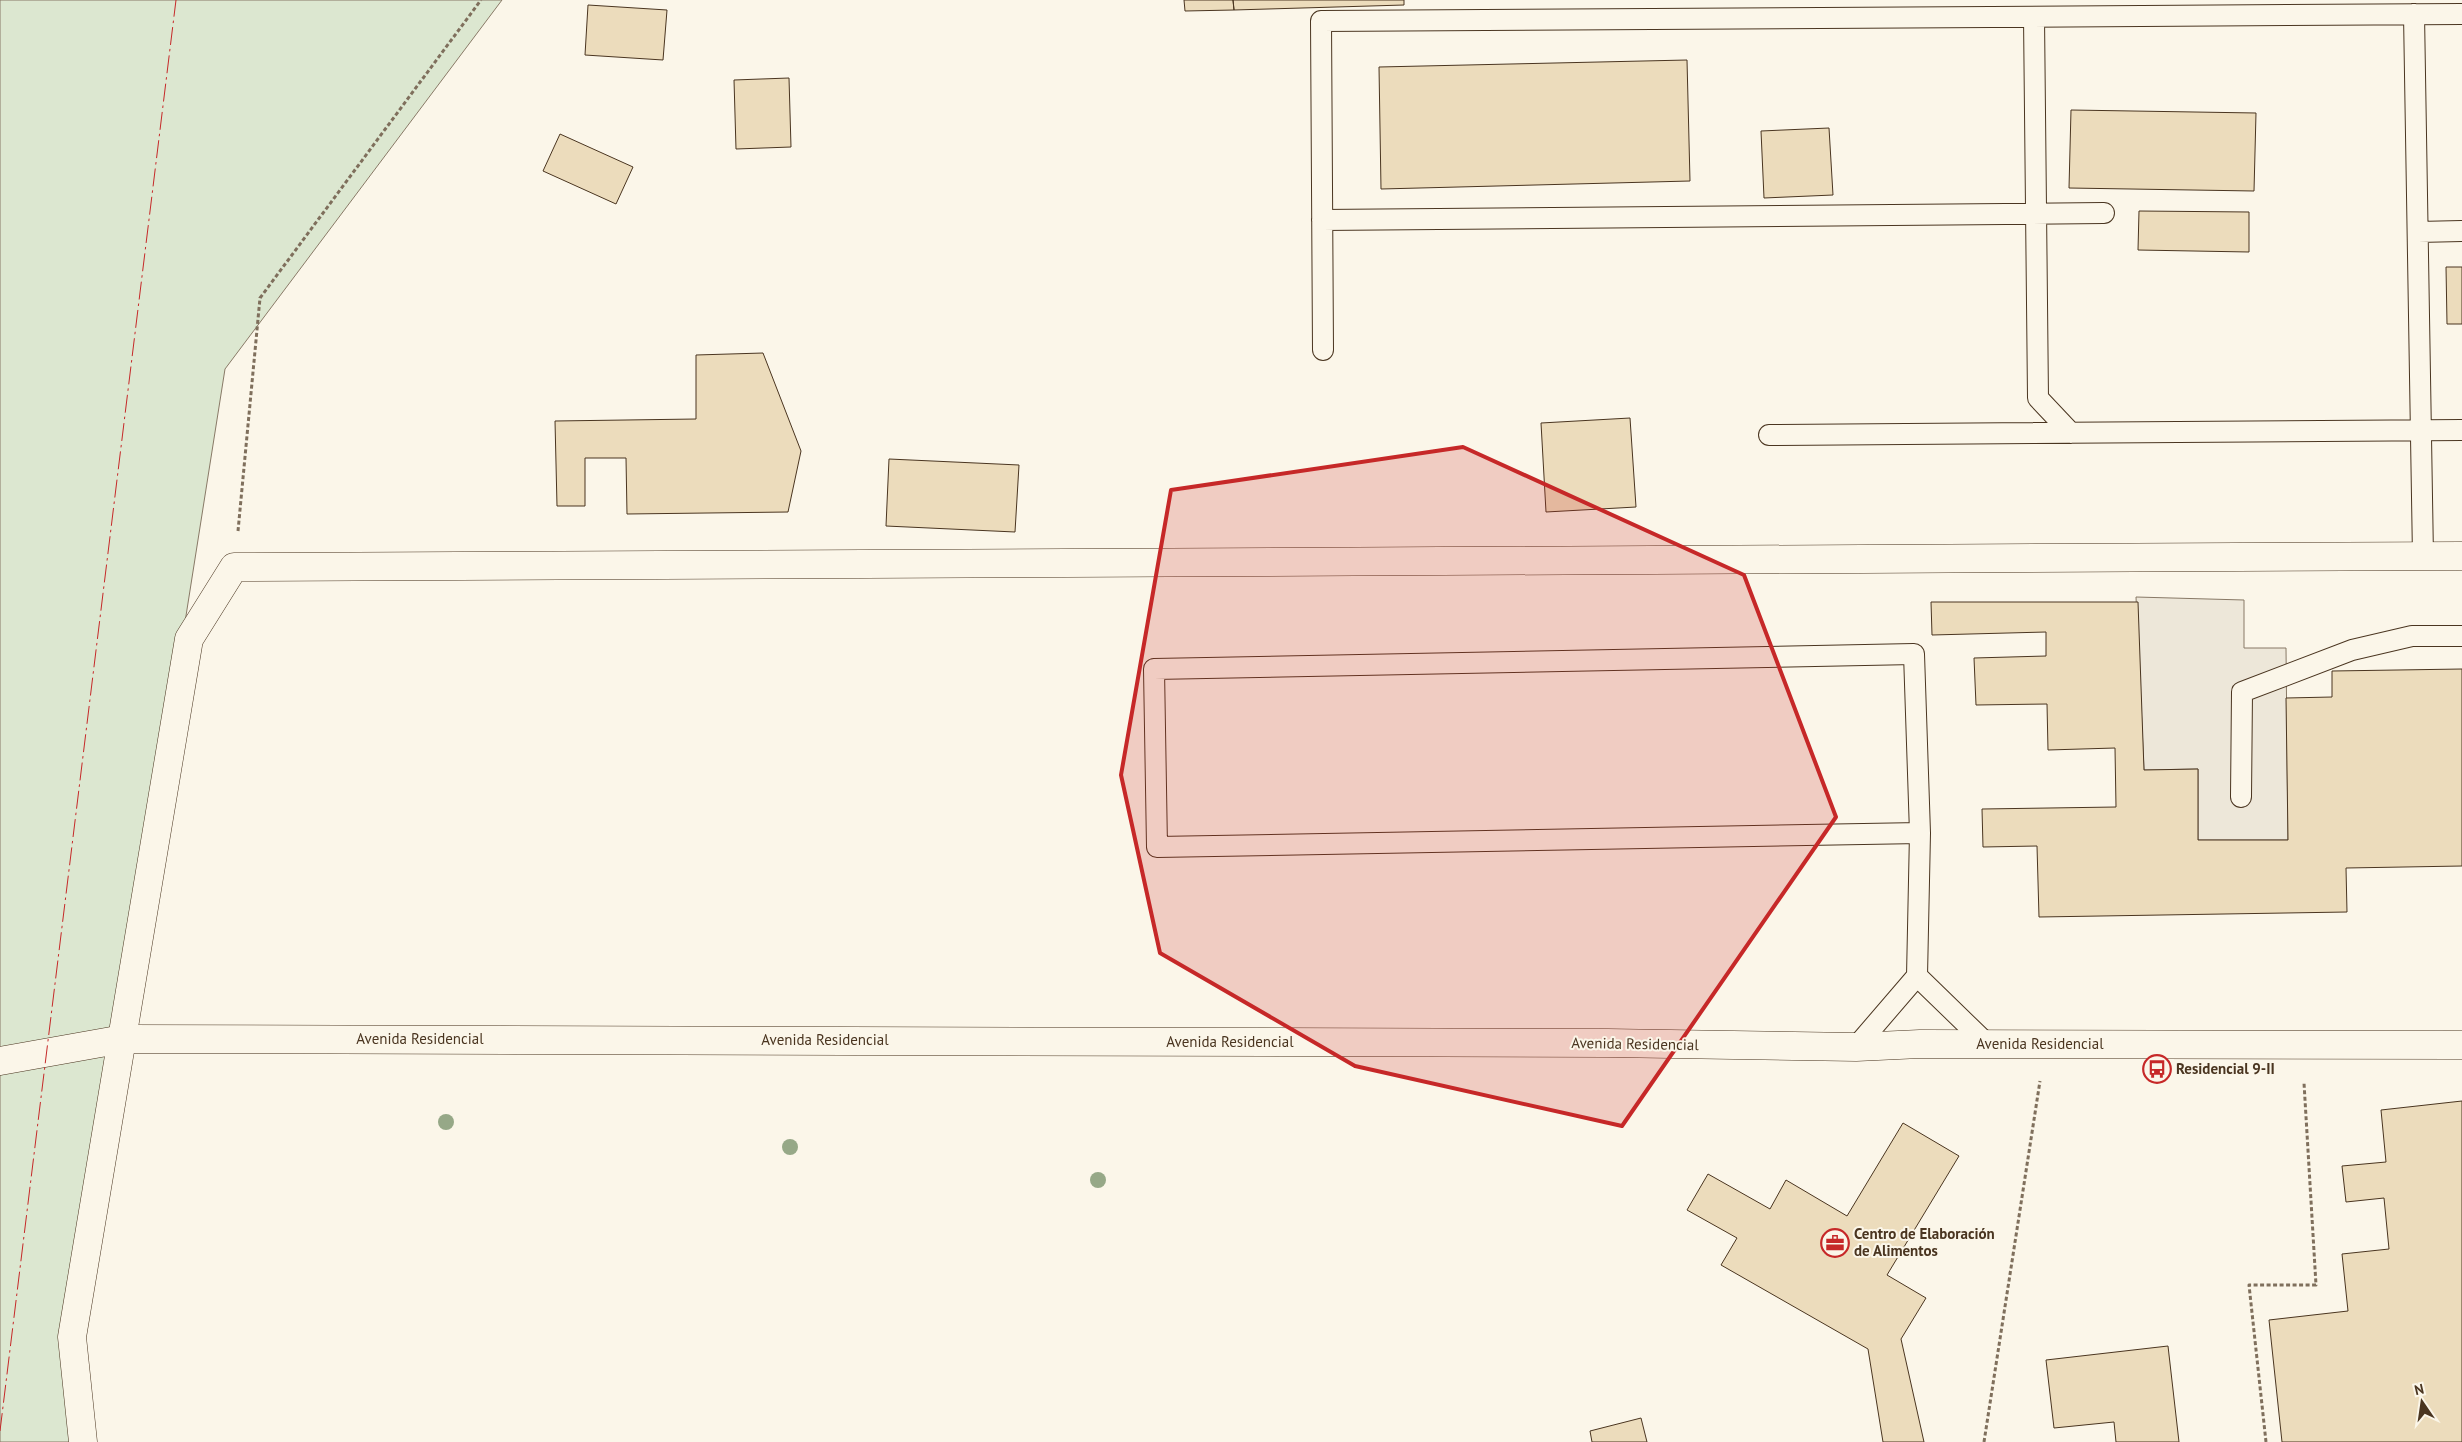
<svg xmlns="http://www.w3.org/2000/svg" width="2462" height="1442" viewBox="0 0 2462 1442" font-family="'PT Sans',sans-serif">
<style>
.green{fill:#dce7d0;stroke:#887966}
.parking{fill:#ede7d9;stroke:#887966}
.building{fill:#ecdcbc;stroke:#4a3520}
.lines{fill:none;stroke-linecap:round;stroke-linejoin:round}
.service-casing{stroke:#4a3520;stroke-width:22}
.minor-casing{stroke:#4a3520;stroke-width:29}
.secondary-casing{stroke:#4a3520;stroke-width:29}
.path{stroke:#7f6f5c;stroke-width:3;stroke-dasharray:4 2.5;stroke-linecap:butt}
.service{stroke:#fbf6e9;stroke-width:20}
.minor{stroke:#fbf6e9;stroke-width:28}
.secondary{stroke:#fbf6e9;stroke-width:28}
.power{stroke:#c62828;stroke-width:1;stroke-dasharray:18 4 2.5 4;stroke-linecap:butt}
.tree{fill:#96a887}
.marked{fill:#c62828;fill-opacity:0.2;stroke:#c62828;stroke-width:4;stroke-linejoin:round}
.labels{text-anchor:middle;stroke-width:4;stroke-linejoin:round;paint-order:stroke}
.street-label{font-size:15px;fill:#4a3520;stroke:#fbf6e9}
.poi-label{font-size:15px;font-weight:bold;fill:#4a3520;stroke:#fbf6e9;text-anchor:start}
</style>
<rect width="100%" height="100%" fill="#fbf6e9"/>
<path class="green" d="M0,0H502L225,369L72,1337L83,1442H0Z"/>
<path class="parking" d="M2136,597L2244,600V648H2286L2288,840H2198V769L2144,770Z"/>
<path class="building" d="M1184,0H1233L1234,10L1185,11Z
M1233,0H1404V5L1234,10Z
M588,5L667,10L663,60L585,55Z
M1687,60L1690,181L1381,189L1379,67Z
M789,78L791,147L736,149L734,80Z
M2071,110L2256,113L2254,191L2069,188Z
M1829,128L1833,195L1764,198L1761,131Z
M560,134L633,167L616,204L543,171Z
M2139,211L2249,212V252L2138,250Z
M2446,267H2462V324H2447Z
M763,353L801,451L788,512L627,514L626,458H585V506H557L555,421L696,419V355Z
M1630,418L1636,507L1546,512L1541,423Z
M889,459L1019,465L1015,532L886,526Z
M1931,602H2138L2144,770L2198,769V840H2288L2286,698L2332,697V671L2462,669V866L2346,868L2347,912L2039,917L2037,846L1983,847L1982,809L2116,807L2115,748L2048,750L2047,704L1976,705L1974,658L2046,656V632L1932,635Z
M2462,1101V1442H2282L2269,1320L2348,1311L2342,1254L2389,1249L2384,1198L2346,1202L2342,1166L2386,1162L2381,1110Z
M1903,1123L1959,1156L1887,1275L1926,1298L1901,1339L1924,1442H1883L1868,1349L1721,1265L1737,1238L1687,1210L1708,1174L1770,1209L1786,1180L1847,1216Z
M2168,1346L2179,1442H2116L2114,1422L2054,1428L2046,1360Z
M1641,1418L1647,1442H1592L1590,1431Z"/>
<g class="lines">
<defs>
<path id="service" d="M2414,14L2423,557
M2034,17L2038,398L2071,433
M1322,220L2104,213
M2418,232L2462,231
M1323,350L1321,21L2462,14
M1769,435L2462,430
M2241,797L2242,692L2352,650L2412,636H2462
M1917,976L1920,833L1914,654L1154,669L1157,847L1920,833
M1856,1047L1917,976L1987,1044"/>
<path id="minor" d="M83,1442L72,1337L189,639L234,567L2462,556"/>
<path id="secondary" d="M0,1061L123,1039L1608,1043L1856,1047L1920,1044L2462,1045"/>
</defs>
<use href="#service" class="service-casing"/>
<use href="#minor" class="minor-casing"/>
<use href="#secondary" class="secondary-casing"/>
<path class="path" d="M238,531L260,298L481,0
M1984,1442L2040,1081
M2266,1442L2249,1285H2316L2304,1083"/>
<use href="#service" class="service"/>
<use href="#minor" class="minor"/>
<use href="#secondary" class="secondary"/>
<path class="power" d="M0,1431L176,0"/>
</g>
<g class="tree">
<circle cx="446" cy="1122" r="8"/>
<circle cx="790" cy="1147" r="8"/>
<circle cx="1098" cy="1180" r="8"/>
</g>
<path class="marked" d="M1463,447L1744,575L1836,817L1622,1126L1355,1066L1160,953L1121,775L1171,490Z"/>
<defs>
<symbol id="bus-ring" viewBox="-11 -11 22 22"><circle r="9.5" fill="#fbf6e9" stroke="#c62828" stroke-width="1.5"/><path d="M-5-6H5V4H4V6H2V4H-2V6H-4V4H-5ZM-3.5-4V0h7V-4ZM-3.5 1.2v1.5H-2V1.2ZM2 1.2v1.5H3.5V1.2Z" fill="#c62828"/></symbol>
<symbol id="office-ring" viewBox="-11 -11 22 22"><circle r="9.5" fill="#fbf6e9" stroke="#c62828" stroke-width="1.5"/><path d="M-6-3h4V-5.5h4V-3h4V5H-6ZM-1-4.5V-3h2v-1.5ZM-6 0V1H6V0Z" fill="#c62828"/></symbol>
</defs>
<g fill-rule="evenodd">
<use href="#bus-ring" x="2141" y="1053" width="32" height="32"/>
<use href="#office-ring" x="1819" y="1227" width="32" height="32"/>
</g>
<g class="labels">
<g class="street-label">
<text x="420" y="1044">Avenida Residencial</text>
<text x="825" y="1045">Avenida Residencial</text>
<text x="1230" y="1047">Avenida Residencial</text>
<text transform="translate(1635 1044) rotate(1)" y="5">Avenida Residencial</text>
<text x="2040" y="1049">Avenida Residencial</text>
</g>
<g class="poi-label">
<text x="2176" y="1074">Residencial 9-II</text>
<text x="1854" y="1239">Centro de Elaboración<tspan x="1854" dy="17">de Alimentos</tspan></text>
</g>
</g>
<g transform="translate(2422 1402) rotate(347)" stroke="#fbf6e9" stroke-width="4" paint-order="stroke">
<path d="M0-4L9 19L0 12L-9 19Z" fill="#4a3520"/>
<text y="-8" font-size="14" font-weight="bold" text-anchor="middle" fill="#4a3520">N</text>
</g>
</svg>
